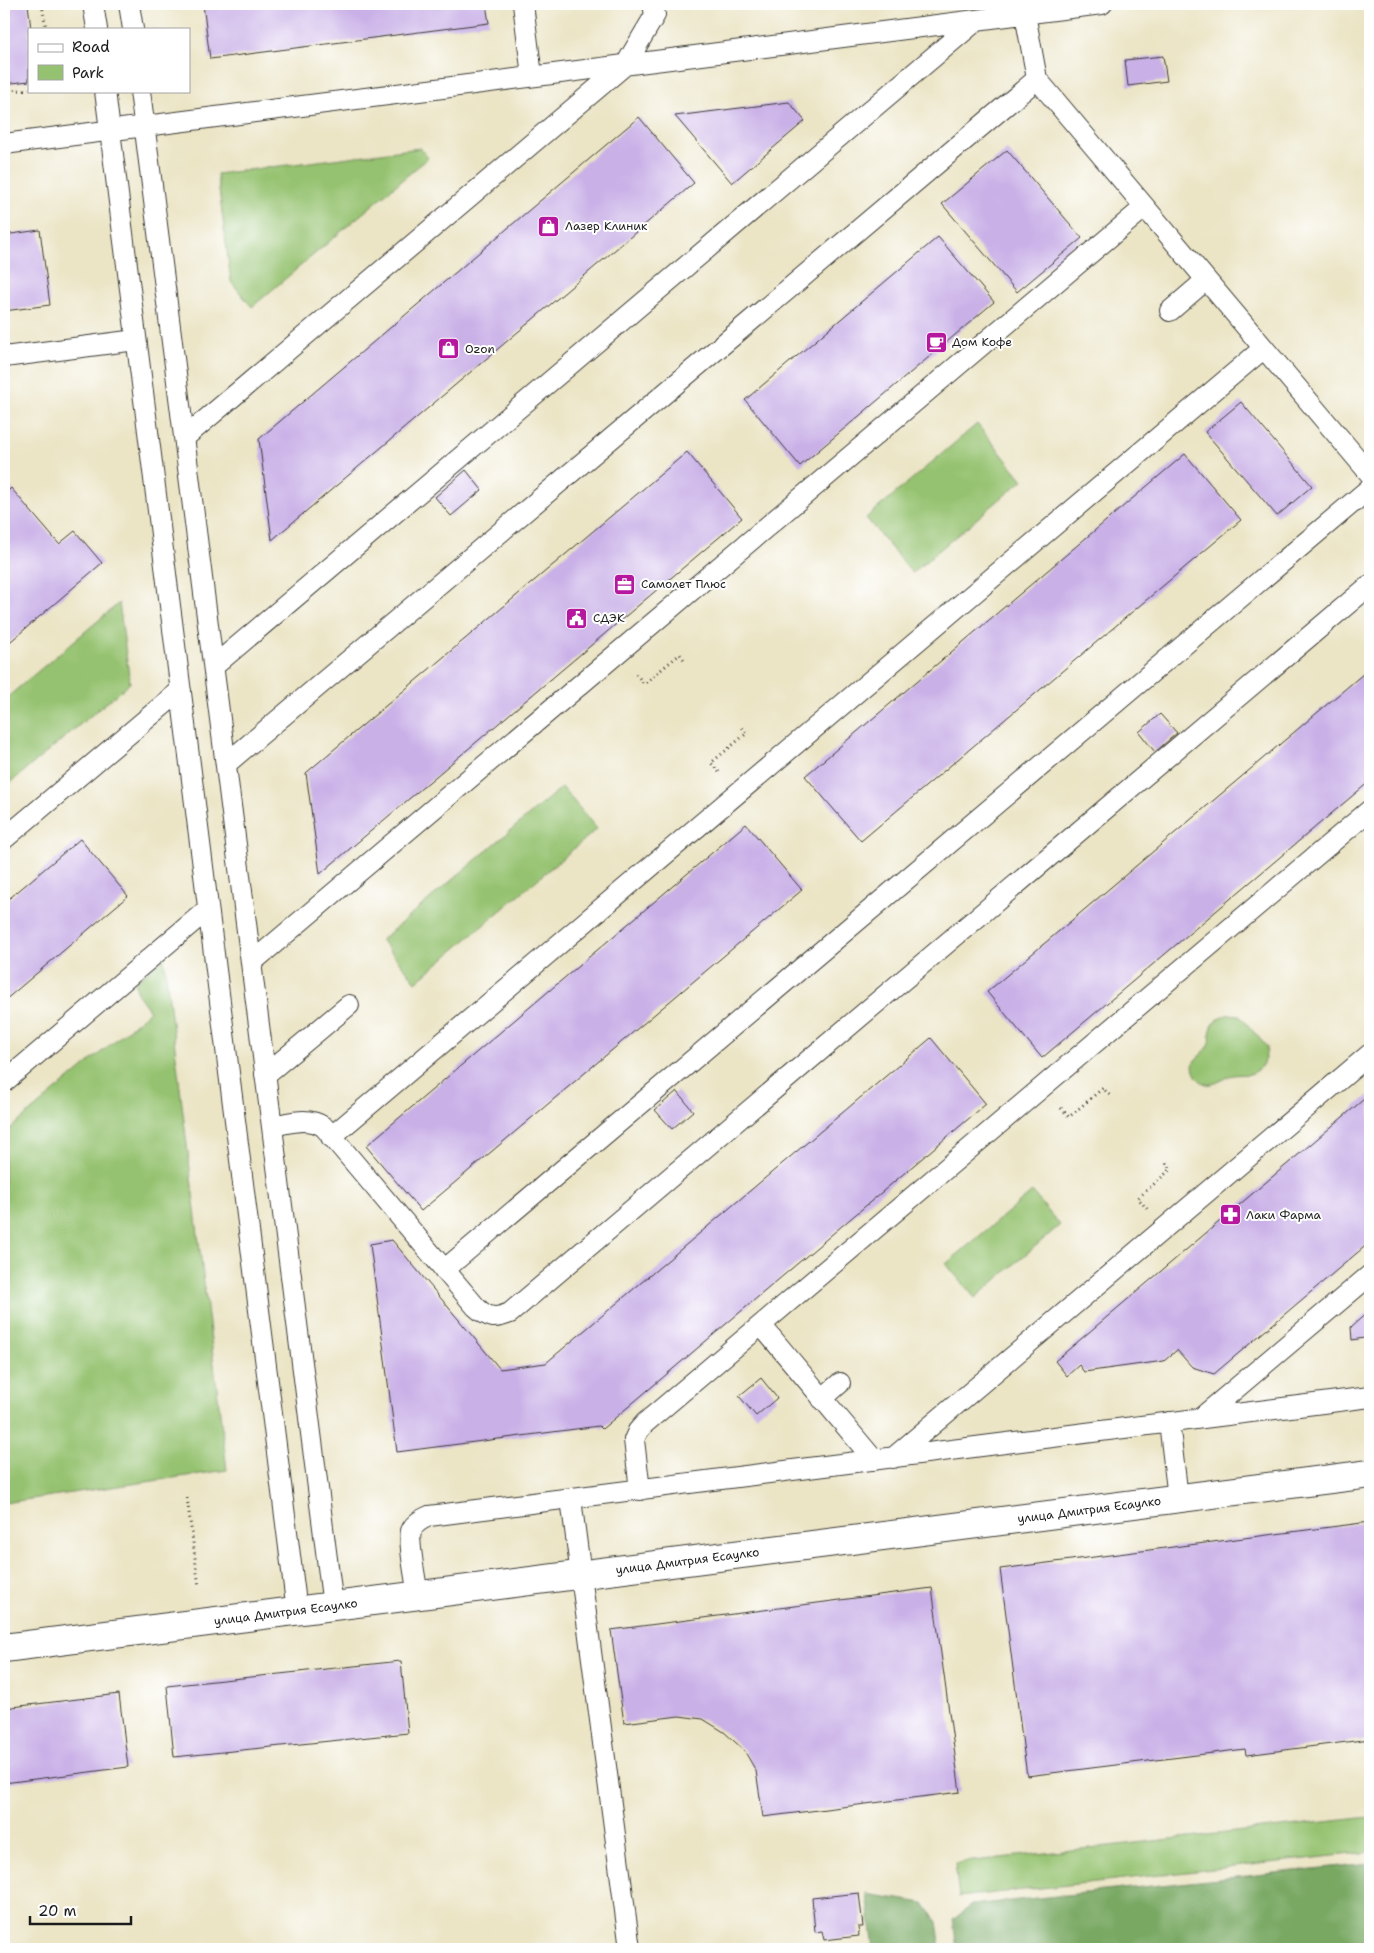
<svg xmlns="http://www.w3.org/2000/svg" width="1374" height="1953" viewBox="0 0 1374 1953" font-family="'Shantell Sans',sans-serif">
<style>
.green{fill:#95c270;stroke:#586f46}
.forest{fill:#78a862;stroke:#4a623f}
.building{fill:#c9b0e7}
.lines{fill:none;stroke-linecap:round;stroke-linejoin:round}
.service-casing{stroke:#3b3a35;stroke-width:22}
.minor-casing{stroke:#3b3a35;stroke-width:30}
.path{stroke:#3b3a35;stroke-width:3;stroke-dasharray:1 4;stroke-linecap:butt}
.service{stroke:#fff;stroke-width:20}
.minor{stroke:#fff;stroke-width:28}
.labels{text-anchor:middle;stroke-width:4;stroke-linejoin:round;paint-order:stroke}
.poi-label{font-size:12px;fill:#1c1c1c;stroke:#fff;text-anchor:start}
.street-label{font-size:12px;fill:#1c1c1c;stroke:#fff}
</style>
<rect width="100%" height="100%" fill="#fff"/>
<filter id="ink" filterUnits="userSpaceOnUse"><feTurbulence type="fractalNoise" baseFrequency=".02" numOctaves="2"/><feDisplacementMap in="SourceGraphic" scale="10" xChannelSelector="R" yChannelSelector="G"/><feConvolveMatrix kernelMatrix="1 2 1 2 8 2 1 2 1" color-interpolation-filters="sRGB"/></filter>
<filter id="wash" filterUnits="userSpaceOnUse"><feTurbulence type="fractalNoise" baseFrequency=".0096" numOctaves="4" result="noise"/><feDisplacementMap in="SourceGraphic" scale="20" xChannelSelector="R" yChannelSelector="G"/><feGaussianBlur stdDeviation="1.12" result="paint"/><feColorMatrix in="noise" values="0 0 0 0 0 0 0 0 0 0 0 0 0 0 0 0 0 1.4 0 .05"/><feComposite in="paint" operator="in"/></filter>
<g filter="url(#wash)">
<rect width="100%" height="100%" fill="#ebe4c5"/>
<path class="green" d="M420,148L428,158L252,307L231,282L217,174Z
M977,424L1023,480L912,573L866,518Z
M119,603L130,683L4,788V700Z
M562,787L597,829L416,982L381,940Z
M164,958L227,1470L4,1503V1134L150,1011L137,993L135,982Z
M1230,1014L1239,1015L1267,1047C1266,1059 1262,1071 1250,1074C1245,1075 1239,1074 1234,1075C1221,1078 1209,1093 1197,1077C1194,1073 1192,1067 1194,1062C1197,1056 1206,1052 1209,1045C1212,1040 1209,1035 1211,1030C1213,1021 1222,1016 1230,1014Z
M1032,1192L1060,1225L975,1298L946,1264Z
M1370,1817V1852L959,1897L955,1863Z"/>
<path class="forest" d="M1370,1863V1949H957L953,1920L971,1905Z
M867,1894L924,1903L937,1922L941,1949H874Z"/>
<g id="blocks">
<path class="building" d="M4,4H28L31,29H29V81L4,84Z
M203,4H486L489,23L210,59Z
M1163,56L1167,81L1128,86L1125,60Z
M789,102L805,121L732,183L675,116Z
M639,117L694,183L272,540L259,439Z
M1007,150L1082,238L1017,292L942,204Z
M40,230L50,305L4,311V235Z
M938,237L994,302L800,466L745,400Z
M1241,402L1312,486L1277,516L1205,432Z
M687,452L742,518L320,874L306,773Z
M1185,454L1241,520L861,841L805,776Z
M466,470L482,490L451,516L435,497Z
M11,488L59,544L75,531L102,563L4,647V495Z
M1370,668V781L1042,1058L987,992Z
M1160,714L1177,733L1155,752L1139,732Z
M746,824L802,890L421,1211L366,1146Z
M80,839L128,896L4,1001V903Z
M931,1038L986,1104L602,1429L599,1426L397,1452L370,1244L392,1240L500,1369L546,1363Z
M677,1091L693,1111L672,1129L655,1110Z
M1370,1094V1242L1214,1374L1192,1367L1177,1350L1164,1361L1084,1372L1079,1365L1067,1376L1055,1361Z
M1370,1310V1337L1352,1340L1351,1327Z
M761,1378L777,1398L756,1416L739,1396Z
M1370,1522V1739L1246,1755L1245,1749L1027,1776L1000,1569Z
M932,1588L960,1792L763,1817L756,1771L744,1750L724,1732L703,1719L679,1716L624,1723L611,1630Z
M401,1661L408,1733L174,1757L167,1686Z
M119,1694L128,1767L4,1783V1708Z
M859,1893L863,1927H858L859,1936L824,1940L822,1931L815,1932L812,1898Z"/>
</g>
</g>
<g filter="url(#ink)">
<use href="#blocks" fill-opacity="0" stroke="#3b3a35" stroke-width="1"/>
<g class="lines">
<defs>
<path id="service" d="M93,4L97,29
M129,4L133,29
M523,4L532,76
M1025,14L1037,79
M105,91L297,1611
M140,91L333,1606
M4,144L1102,4
M1170,311L1206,280
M4,357L136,340
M184,438L626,64L655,15L653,4
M214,666L977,20
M226,764L1037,79L1370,474
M4,839L181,690
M251,963L1145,207
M265,1075L349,1005
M4,1082L208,909
M272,1126C290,1123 308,1116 324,1127L476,1307C489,1319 495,1319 510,1313L1370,585
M331,1137L1264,348
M444,1270L1370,488
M761,1325L874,1460
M822,1399L840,1383
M1201,1418L1370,1275
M1169,1422L1178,1498
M893,1458L1370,1054
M640,1490L634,1440L638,1431L645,1423L1370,810
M571,1499L630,1949
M418,1595C416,1582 408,1542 411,1531C414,1523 422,1519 429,1516L1370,1397"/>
<g id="minor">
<path id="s1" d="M4,1648L1370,1474"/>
</g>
</defs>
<use href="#service" class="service-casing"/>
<use href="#minor" class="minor-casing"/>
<path class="path" d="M42,4L46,29
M4,92L29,89
M636,674L644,684L680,654L685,661
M719,772L711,763L747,733L741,726
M1061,1108L1069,1117L1103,1088L1111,1097
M1147,1209L1138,1198L1171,1169L1166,1163
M187,1498L199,1587"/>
<use href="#service" class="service"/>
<use href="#minor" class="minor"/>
</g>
</g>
<defs>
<symbol id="shop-square" viewBox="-11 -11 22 22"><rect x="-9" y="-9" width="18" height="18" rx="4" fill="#b5179e" stroke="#fff"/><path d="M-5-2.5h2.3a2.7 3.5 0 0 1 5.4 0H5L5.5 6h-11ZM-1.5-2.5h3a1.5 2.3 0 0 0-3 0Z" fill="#fff"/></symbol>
<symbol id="cafe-square" viewBox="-11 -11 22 22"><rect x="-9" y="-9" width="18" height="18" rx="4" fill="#b5179e" stroke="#fff"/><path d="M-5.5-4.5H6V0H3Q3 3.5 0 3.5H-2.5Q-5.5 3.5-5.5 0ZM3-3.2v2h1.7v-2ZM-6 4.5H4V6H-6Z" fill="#fff"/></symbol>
<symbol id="office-square" viewBox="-11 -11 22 22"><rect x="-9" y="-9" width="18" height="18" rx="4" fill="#b5179e" stroke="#fff"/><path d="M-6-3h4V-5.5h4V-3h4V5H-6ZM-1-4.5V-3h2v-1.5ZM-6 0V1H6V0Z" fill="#fff"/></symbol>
<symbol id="civic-square" viewBox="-11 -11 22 22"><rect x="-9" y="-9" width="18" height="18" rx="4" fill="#b5179e" stroke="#fff"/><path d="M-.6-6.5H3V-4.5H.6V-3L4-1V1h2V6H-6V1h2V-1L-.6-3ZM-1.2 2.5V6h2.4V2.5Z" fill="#fff"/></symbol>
<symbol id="pharmacy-square" viewBox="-11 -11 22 22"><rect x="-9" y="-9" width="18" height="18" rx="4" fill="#b5179e" stroke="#fff"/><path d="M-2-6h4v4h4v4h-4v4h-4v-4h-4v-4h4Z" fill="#fff"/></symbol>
</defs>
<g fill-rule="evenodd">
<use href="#shop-square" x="536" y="214" width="25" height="25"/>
<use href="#cafe-square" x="924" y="330" width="25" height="25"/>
<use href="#shop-square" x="436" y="336" width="25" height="25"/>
<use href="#office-square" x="612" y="572" width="25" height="25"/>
<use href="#civic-square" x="564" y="606" width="25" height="25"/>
<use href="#pharmacy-square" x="1218" y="1202" width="25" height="25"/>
</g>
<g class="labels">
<g class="poi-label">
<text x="565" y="230">Лазер Клиник</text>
<text x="952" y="346">Дом Кофе</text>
<text x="465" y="353">Ozon</text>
<text x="641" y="588">Самолет Плюс</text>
<text x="593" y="622">СДЭК</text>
<text x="1246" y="1219">Лаки Фарма</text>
</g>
<g class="street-label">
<text dy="4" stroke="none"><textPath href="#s1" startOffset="1094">улица Дмитрия Есаулко</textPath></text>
<text dy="4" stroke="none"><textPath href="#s1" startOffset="689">улица Дмитрия Есаулко</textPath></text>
<text dy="4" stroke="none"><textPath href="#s1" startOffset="284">улица Дмитрия Есаулко</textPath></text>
</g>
</g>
<rect width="1374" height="1953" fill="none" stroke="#fff" stroke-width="20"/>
<rect x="28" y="28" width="162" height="65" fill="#ffffff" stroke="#a4a4a4"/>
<rect x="38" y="44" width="25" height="8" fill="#ffffff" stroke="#a4a4a4"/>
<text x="72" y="52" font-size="15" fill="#1c1c1c">Road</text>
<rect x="38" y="65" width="25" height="15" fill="#95c270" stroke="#a4a4a4"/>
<text x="72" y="78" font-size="15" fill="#1c1c1c">Park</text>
<path d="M30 1916v8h101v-8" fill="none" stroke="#1c1c1c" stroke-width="2.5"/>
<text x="38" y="1916" font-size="15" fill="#1c1c1c" stroke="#ffffff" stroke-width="4" paint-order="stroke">20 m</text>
</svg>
